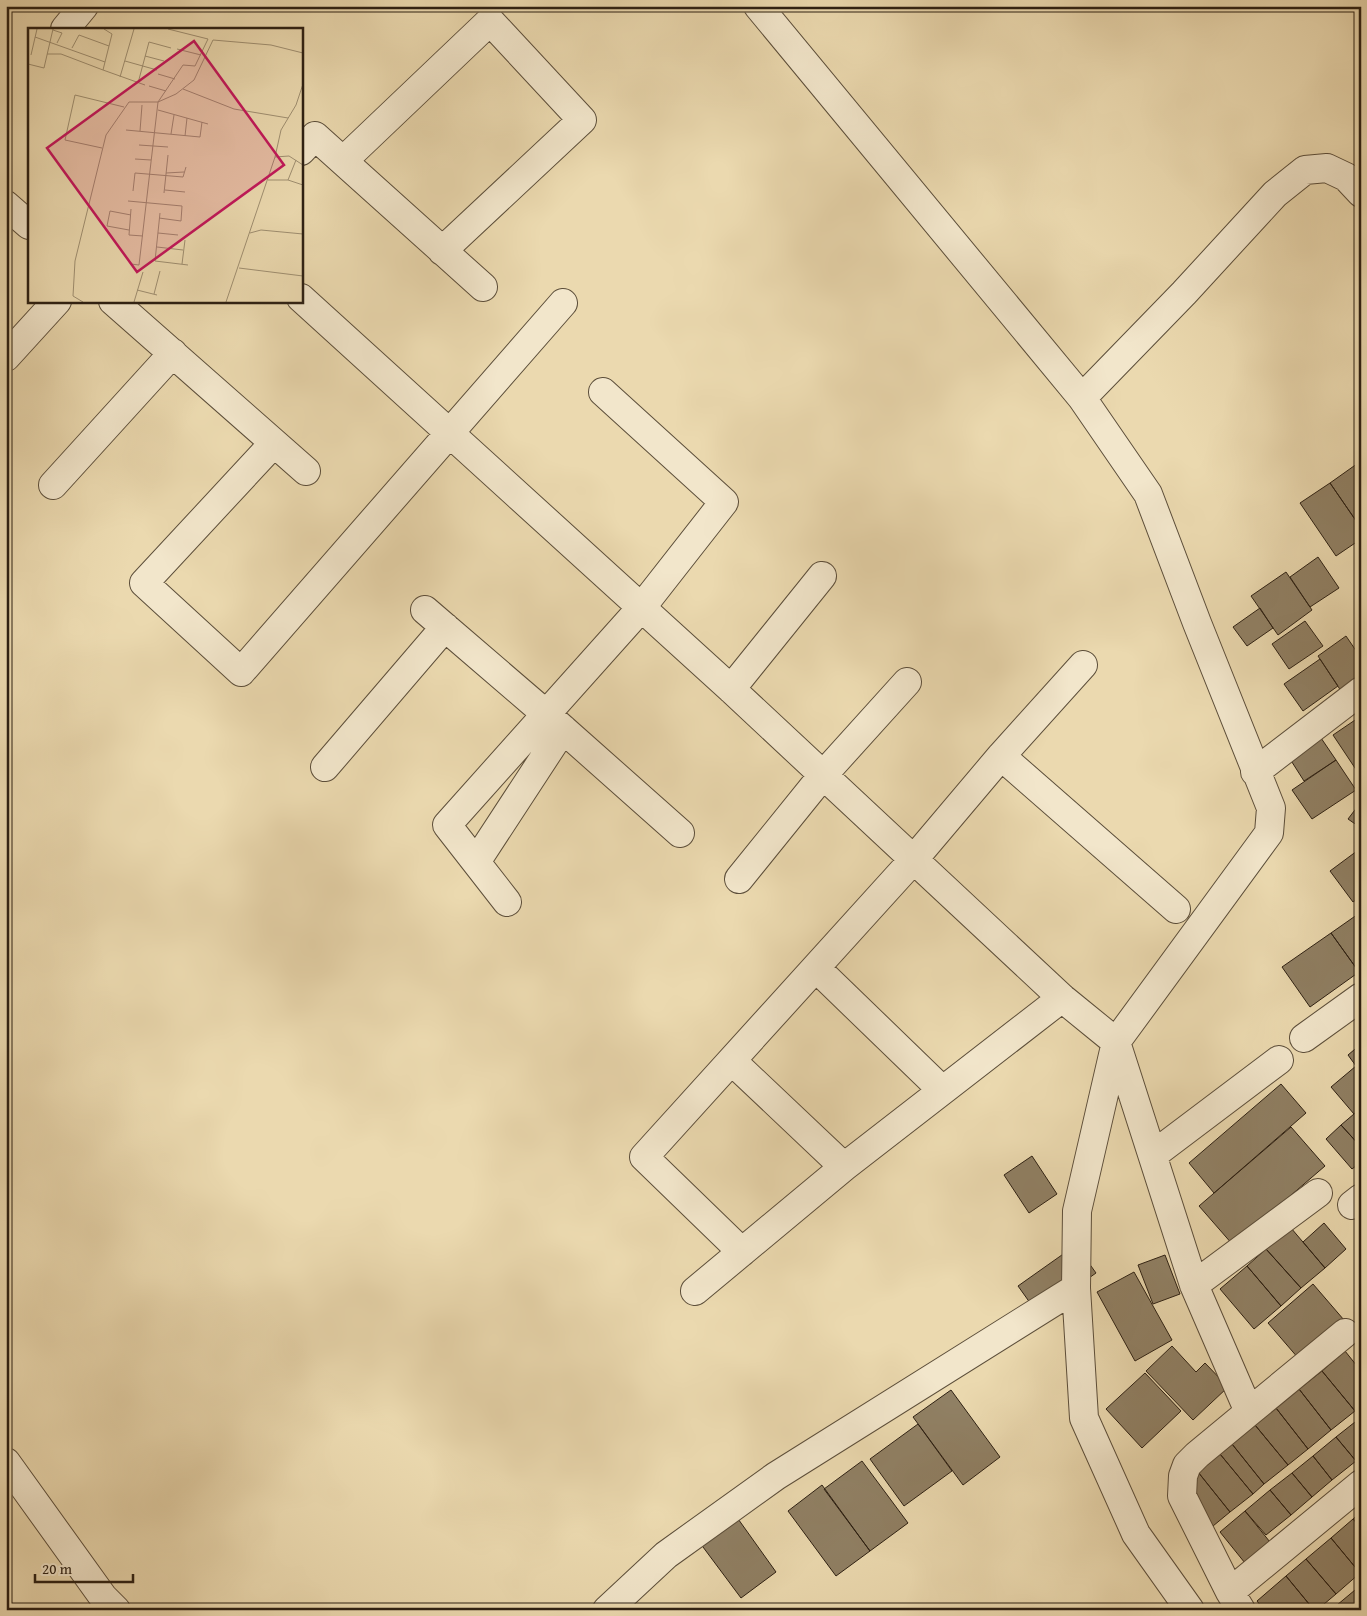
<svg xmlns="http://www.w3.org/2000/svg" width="1367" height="1616" viewBox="0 0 1367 1616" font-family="'Gentium Book Plus',serif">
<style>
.building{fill:#908064;stroke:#2d2013}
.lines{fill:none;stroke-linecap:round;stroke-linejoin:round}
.minor-casing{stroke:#5c4e3a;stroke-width:30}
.minor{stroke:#f2e6cb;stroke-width:28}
.inset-road{fill:none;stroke:#9f8f71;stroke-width:1}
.view{fill:#c2185b;fill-opacity:0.15;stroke:#c2185b;stroke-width:2.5}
.inset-edge{fill:none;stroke:#2d2013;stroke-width:2.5}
</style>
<rect width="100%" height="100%" fill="#ebd9af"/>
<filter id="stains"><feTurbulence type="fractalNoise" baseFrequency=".004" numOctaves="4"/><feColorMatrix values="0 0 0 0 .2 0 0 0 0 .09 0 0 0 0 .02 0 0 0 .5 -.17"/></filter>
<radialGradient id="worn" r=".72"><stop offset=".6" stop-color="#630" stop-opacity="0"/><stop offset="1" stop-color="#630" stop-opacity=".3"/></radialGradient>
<path class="building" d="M1361,461V528L1330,483Z
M1330,483L1361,528V539L1336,556L1300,503Z
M1318,557L1339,588L1310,607L1290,577Z
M1286,572L1312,610L1278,635L1251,596Z
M1260,608L1273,628L1247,646L1233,627Z
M1305,621L1323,646L1289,669L1272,644Z
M1346,636L1361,658V682L1343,694L1318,656Z
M1320,659L1338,686L1303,711L1284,684Z
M1361,716V777L1333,735Z
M1321,738L1336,760L1304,781L1290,759Z
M1336,760L1356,790L1312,819L1292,790Z
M1361,802V828L1348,819Z
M1361,848V896L1353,902L1330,871Z
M1361,912V971L1359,972L1331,933Z
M1331,933L1359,972L1310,1007L1282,967Z
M1361,1044V1108L1354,1114L1331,1087L1356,1066L1348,1055Z
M1281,1084L1306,1113L1214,1193L1189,1163Z
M1361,1108V1147L1341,1125Z
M1341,1125L1361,1147V1162L1352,1169L1326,1139Z
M1291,1127L1325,1166L1233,1245L1199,1206Z
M1032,1156L1057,1194L1029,1213L1004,1175Z
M1324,1223L1346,1249L1325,1268L1303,1242Z
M1291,1228L1325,1268L1301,1288L1266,1249Z
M1076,1245L1096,1273L1038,1314L1018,1286Z
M1266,1249L1301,1288L1281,1306L1247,1266Z
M1165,1255L1180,1294L1153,1304L1138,1265Z
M1247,1266L1281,1306L1254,1329L1220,1289Z
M1134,1272L1172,1340L1135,1361L1097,1292Z
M1313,1284L1344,1320L1299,1359L1268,1323Z
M1172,1346L1196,1372L1205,1363L1228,1387L1193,1420L1146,1371Z
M1345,1351L1361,1371V1406L1355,1411L1322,1371Z
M1322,1371L1355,1411L1331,1430L1299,1389Z
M1145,1373L1181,1411L1142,1448L1106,1409Z
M1299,1389L1331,1430L1308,1449L1276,1408Z
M951,1390L1000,1457L963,1485L913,1417Z
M1276,1408L1308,1449L1288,1465L1255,1425Z
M1355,1422L1361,1429V1458L1356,1461L1336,1437Z
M918,1424L952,1471L904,1506L870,1459Z
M1255,1425L1288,1465L1264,1484L1232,1444Z
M1336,1437L1356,1461L1332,1480L1313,1456Z
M1232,1444L1264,1484L1253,1494L1220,1454Z
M1220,1454L1253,1494L1230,1512L1198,1472Z
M1313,1456L1332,1480L1312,1497L1292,1473Z
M862,1461L908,1523L870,1551L824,1489Z
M1198,1472L1230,1512L1213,1526L1181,1486Z
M1292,1473L1312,1497L1291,1515L1270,1490Z
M822,1485L870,1551L836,1576L788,1511Z
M1270,1490L1291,1515L1266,1535L1245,1511Z
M1245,1511L1274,1547L1249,1568L1220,1532Z
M1361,1512V1528L1353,1519Z
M736,1516L776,1572L741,1598L700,1543Z
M1353,1519L1361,1528L1360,1573L1331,1538Z
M1331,1538L1360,1573L1336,1594L1306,1559Z
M1306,1559L1336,1594L1317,1610H1314L1286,1576Z
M1286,1576L1314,1610H1264L1257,1601Z
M1355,1590L1361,1596V1610H1331Z"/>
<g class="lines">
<defs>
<path id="minor" d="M758,6L1082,398L1148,494L1197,623L1271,808L1269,833L1116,1042L1194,1285L1249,1412L1197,1455L1187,1465L1183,1476L1182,1496L1230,1592L1241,1610
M65,29L84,6
M301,151L315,136L483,287
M343,161L490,21L582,120L442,251
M6,205L29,225
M301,298L731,689L1062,998L1116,1042L1077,1211L1076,1288L1084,1418L1136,1534L1190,1610
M113,301L306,471
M6,357L57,301
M1082,398L1184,293L1275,194L1305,170L1327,168L1346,177L1361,193
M274,443L144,583L241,672L563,303
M53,485L173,353
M425,610L546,714L680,833
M731,689L822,576
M1001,756L1176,909
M325,767L445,627
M1255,772L1361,691
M476,862L563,729
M739,879L823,775L907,682
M507,902L447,825L641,608L724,502L603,392
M816,968L942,1090
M1304,1038L1361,997
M732,1061L844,1167
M1153,1155L1279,1060
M1352,1205L1361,1198
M742,1252L644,1157L914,859L1001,756L1083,665
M1194,1285L1318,1193
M695,1291L844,1167L1062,998
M1249,1412L1345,1333
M6,1462L103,1597L116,1610
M1230,1592L1361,1484
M607,1610L666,1555L776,1476L1076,1288"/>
</defs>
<use href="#minor" class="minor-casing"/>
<use href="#minor" class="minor"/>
</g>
<g transform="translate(28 28)">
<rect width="275" height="275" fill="#ebd9af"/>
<path class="inset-road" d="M76,1L84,6L75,42L117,57M25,2L34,5L29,15M7,9L77,34M44,20L51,7L81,18M149,21L173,27M19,26H33L75,42M3,27L9,1M117,28L136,33M97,33L129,42M0,36L16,40L25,1M130,46L147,51M92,49L106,1M110,55L121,14L143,20M121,58L138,63M155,61L206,81L260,90M130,82L180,96M98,102L172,109L174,94M112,103L114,77M143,106L146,87M157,108L159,90M111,117L140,119M74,120L37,112L47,67L96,79M247,129L261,128L275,137M107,131L123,132M138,145L156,144M240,152H260L275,157M260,152L268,132M137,162L157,164M105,163L107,145L155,149L158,139M136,165L140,127M100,173L154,178L153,193L131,190M103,181L101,207L115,208M132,185L127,233L160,237M101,202L79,198L82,183L103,187M130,205L150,207M222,205L233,202L275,206M129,219L155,222M103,236L111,237L130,74L148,66L166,52L185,12L243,17L275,25M154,236L157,212M211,240L275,248M109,262L129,267M126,266L132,243M55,274L45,268L47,233L78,107L101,74H130L155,37L167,38L180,11L140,1M106,274L115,244M198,274L247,129L253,102L268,77L275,56"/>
<path class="view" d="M166,13L256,137L109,244L19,120Z"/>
<rect width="275" height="275" class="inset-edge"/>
</g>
<rect width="1367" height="1616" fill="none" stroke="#ebd9af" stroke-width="25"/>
<rect x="8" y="8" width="1352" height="1601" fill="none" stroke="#2d2013" stroke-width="2.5"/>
<rect x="12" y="12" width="1342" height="1591" fill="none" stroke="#2d2013"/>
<path d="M35 1574v8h98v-8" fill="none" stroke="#2d2013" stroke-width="2.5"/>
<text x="42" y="1574" font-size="15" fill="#2d2013" stroke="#f2e6cb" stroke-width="4" paint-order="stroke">20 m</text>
<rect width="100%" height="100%" filter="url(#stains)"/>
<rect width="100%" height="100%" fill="url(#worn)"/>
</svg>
